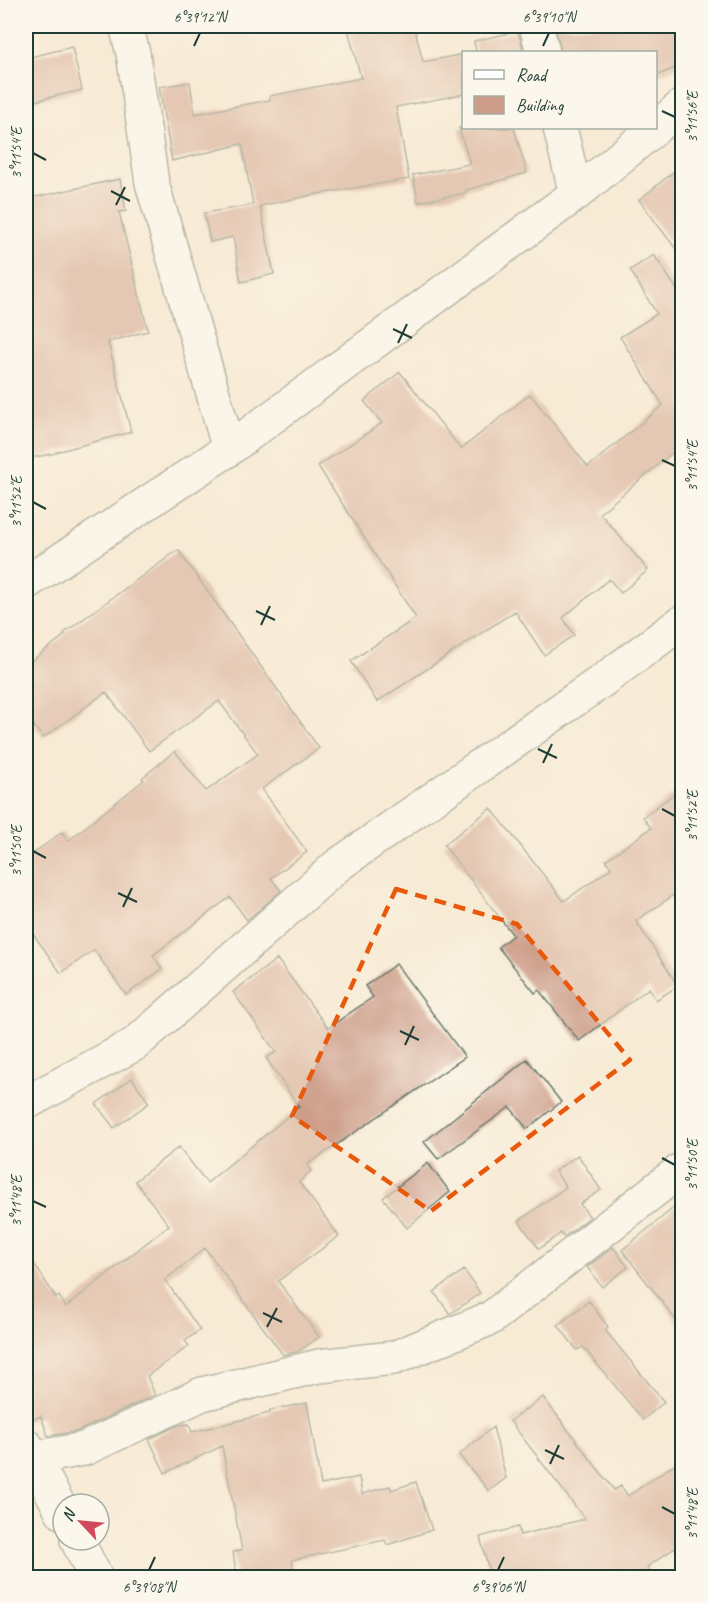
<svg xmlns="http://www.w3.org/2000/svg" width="708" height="1603" viewBox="0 0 708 1603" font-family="Caveat,sans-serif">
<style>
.building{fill:#cd9d89}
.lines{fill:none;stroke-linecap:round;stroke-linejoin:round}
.minor-casing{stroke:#6b7a6d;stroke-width:36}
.minor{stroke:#fff;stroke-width:33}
.marked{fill:none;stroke:#e8590c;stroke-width:4.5;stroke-dasharray:12 8;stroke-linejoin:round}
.ticks{fill:none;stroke:#1f3d34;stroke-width:2}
.neatline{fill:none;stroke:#1f3d34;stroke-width:2}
.ticks-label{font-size:15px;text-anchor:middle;fill:#1f3d34}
</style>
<rect width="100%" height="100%" fill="#fbf7ec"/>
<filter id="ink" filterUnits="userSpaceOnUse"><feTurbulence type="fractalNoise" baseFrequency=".0167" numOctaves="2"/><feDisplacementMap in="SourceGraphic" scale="12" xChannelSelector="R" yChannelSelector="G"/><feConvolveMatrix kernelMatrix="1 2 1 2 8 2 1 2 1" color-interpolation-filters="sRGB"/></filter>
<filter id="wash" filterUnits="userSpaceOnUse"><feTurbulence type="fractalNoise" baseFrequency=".008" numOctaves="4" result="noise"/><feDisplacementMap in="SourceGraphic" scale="24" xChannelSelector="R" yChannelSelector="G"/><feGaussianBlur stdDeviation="1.35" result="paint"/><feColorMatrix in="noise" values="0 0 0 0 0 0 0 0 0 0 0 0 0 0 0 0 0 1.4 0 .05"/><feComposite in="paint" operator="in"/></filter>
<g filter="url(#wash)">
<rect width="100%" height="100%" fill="#f7ebd6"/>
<g id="blocks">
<path class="building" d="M347,26H414L423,62L464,54V94L396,107L409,179L312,195L260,206L274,274L241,282L233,237L210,242L204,213L253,205L242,144L172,161L159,87L190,82L195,114L270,100V96L361,78Z
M555,26H682V65L656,76V52H561Z
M518,31L524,52H476L474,41Z
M72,47L82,90L26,103V58Z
M459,128H514L527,173L466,190V193L418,202L413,175L470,164Z
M682,165V257L639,200Z
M120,179L126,211L119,212L148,331L108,342L131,432L56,452V453L26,459V199Z
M654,255L682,297V445L600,513L648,570L621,593L609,579L563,618L574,635L544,655L515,611L377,702L351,661L416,618L318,466L382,423L364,401L400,372L461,449L530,394L588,467L663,405L620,337L657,314L630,270Z
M178,550L319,748L262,789L307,852L271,878L281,891L247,920L230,897L153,955L162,969L126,995L94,950L61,973L26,924V859L62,832L68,841L144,780L142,778L175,751L206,791L258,754L219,701L149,751L106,692L43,738L26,715V665L65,635L64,633Z
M682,788V889L636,921L678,986L656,1000L649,988L579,1041L539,990L535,993L498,947L513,935L444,845L491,808L564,901L611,868L606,860L651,828L643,817Z
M277,959L328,1028L373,997L365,986L396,964L465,1057L307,1165L311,1171L299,1182L339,1236L278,1281L319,1337L299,1351L283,1355L205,1248L165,1280L200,1330L185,1341L189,1346L147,1376L155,1395L78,1431L48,1436L41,1416L26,1422V1251L56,1298L59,1296L66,1307L169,1225L135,1181L179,1147L207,1183L299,1107L266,1058L276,1052L233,992Z
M527,1059L561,1102L527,1129L510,1107L438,1159L424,1142Z
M132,1078L149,1103L114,1128L96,1104Z
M578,1155L601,1190L580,1204L590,1217L564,1237L561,1233L539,1249L519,1221L566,1187L555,1171Z
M428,1163L450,1192L407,1228L383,1198Z
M682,1201V1328L622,1250Z
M613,1247L628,1267L602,1287L587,1267Z
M464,1270L480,1293L450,1314L434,1292Z
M589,1301L608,1327L605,1330L664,1402L643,1420L583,1347L577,1350L558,1325Z
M543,1397L614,1490L621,1486L628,1496L682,1459V1543L647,1567L654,1578H491L480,1537L518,1527L520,1535L585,1519L510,1421Z
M307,1403L321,1485L359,1477L362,1494L390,1486L391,1490L416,1482L432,1530L387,1545L385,1540L292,1560L293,1569L237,1578L233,1552L242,1550L222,1446L165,1473L149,1439L179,1425L189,1424L192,1432L270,1413V1410Z
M493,1427L506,1478L489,1491L459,1455Z"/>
</g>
</g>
<g filter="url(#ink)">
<use href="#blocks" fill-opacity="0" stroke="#6b7a6d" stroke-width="1.5"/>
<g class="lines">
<defs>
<path id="minor" d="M126,26L133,53L152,183L229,449
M536,26L543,52
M560,128L576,194
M26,583L229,449L576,194L682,106
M26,1103L135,1044L338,865L606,678L682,622
M26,1445L63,1513
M33,1458L84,1449L202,1394L319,1366L394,1358L491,1318L682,1169
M77,1540L96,1578"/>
</defs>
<use href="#minor" class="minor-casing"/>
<use href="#minor" class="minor"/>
</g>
</g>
<path d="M0 0H708V1603H0ZM396,889L517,924L630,1060L431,1211L292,1116Z" fill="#f7ebd6" fill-opacity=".55" fill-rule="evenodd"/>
<path class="marked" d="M396,889L517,924L630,1060L431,1211L292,1116Z"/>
<path class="ticks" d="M194,46L200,33M543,46L549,33M662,111L675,117M33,153L46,160M111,191L130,201M116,205L125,187M393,329L412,338M398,343L407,324M662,460L675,466M33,502L46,509M256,611L275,620M261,625L270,606M538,749L557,758M543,763L552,744M662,809L675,816M33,851L46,858M118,893L137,902M123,907L132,888M400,1031L419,1040M405,1045L414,1026M662,1158L675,1165M33,1201L46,1207M263,1313L282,1322M267,1327L277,1308M545,1450L564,1459M550,1464L559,1445M662,1507L675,1514M149,1570L155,1557M498,1570L504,1557"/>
<rect width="708" height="1603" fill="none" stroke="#fbf7ec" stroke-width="66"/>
<rect x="462" y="51" width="195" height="78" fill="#fbf7ec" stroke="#a3ada2" stroke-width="1.5"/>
<rect x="474" y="70" width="30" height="9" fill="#ffffff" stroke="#a3ada2" stroke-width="1.5"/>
<text x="516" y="81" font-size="18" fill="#1f3d34">Road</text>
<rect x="474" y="96" width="30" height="18" fill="#cd9d89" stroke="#a3ada2" stroke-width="1.5"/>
<text x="516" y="111" font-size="18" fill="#1f3d34">Building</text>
<g transform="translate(81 1522) rotate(296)"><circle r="28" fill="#fbf7ec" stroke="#a3ada2" stroke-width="1.5"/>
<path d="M0-4.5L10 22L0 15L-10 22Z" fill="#d1495b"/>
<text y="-9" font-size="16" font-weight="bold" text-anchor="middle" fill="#1f3d34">N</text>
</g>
<rect x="33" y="33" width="642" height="1537" class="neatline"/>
<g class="ticks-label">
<text x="200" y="22">6°39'12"N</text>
<text x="549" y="22">6°39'10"N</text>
<text transform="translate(692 117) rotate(-90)" y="5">3°11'56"E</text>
<text transform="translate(16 153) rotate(-90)" y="5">3°11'54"E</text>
<text transform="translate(692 466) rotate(-90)" y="5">3°11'54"E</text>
<text transform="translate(16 502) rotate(-90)" y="5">3°11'52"E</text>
<text transform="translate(692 816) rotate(-90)" y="5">3°11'52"E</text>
<text transform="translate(16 851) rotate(-90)" y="5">3°11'50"E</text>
<text transform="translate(692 1165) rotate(-90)" y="5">3°11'50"E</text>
<text transform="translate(16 1201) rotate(-90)" y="5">3°11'48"E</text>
<text transform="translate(692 1514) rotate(-90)" y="5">3°11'48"E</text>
<text x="149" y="1592">6°39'08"N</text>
<text x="498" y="1592">6°39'06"N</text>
</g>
</svg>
